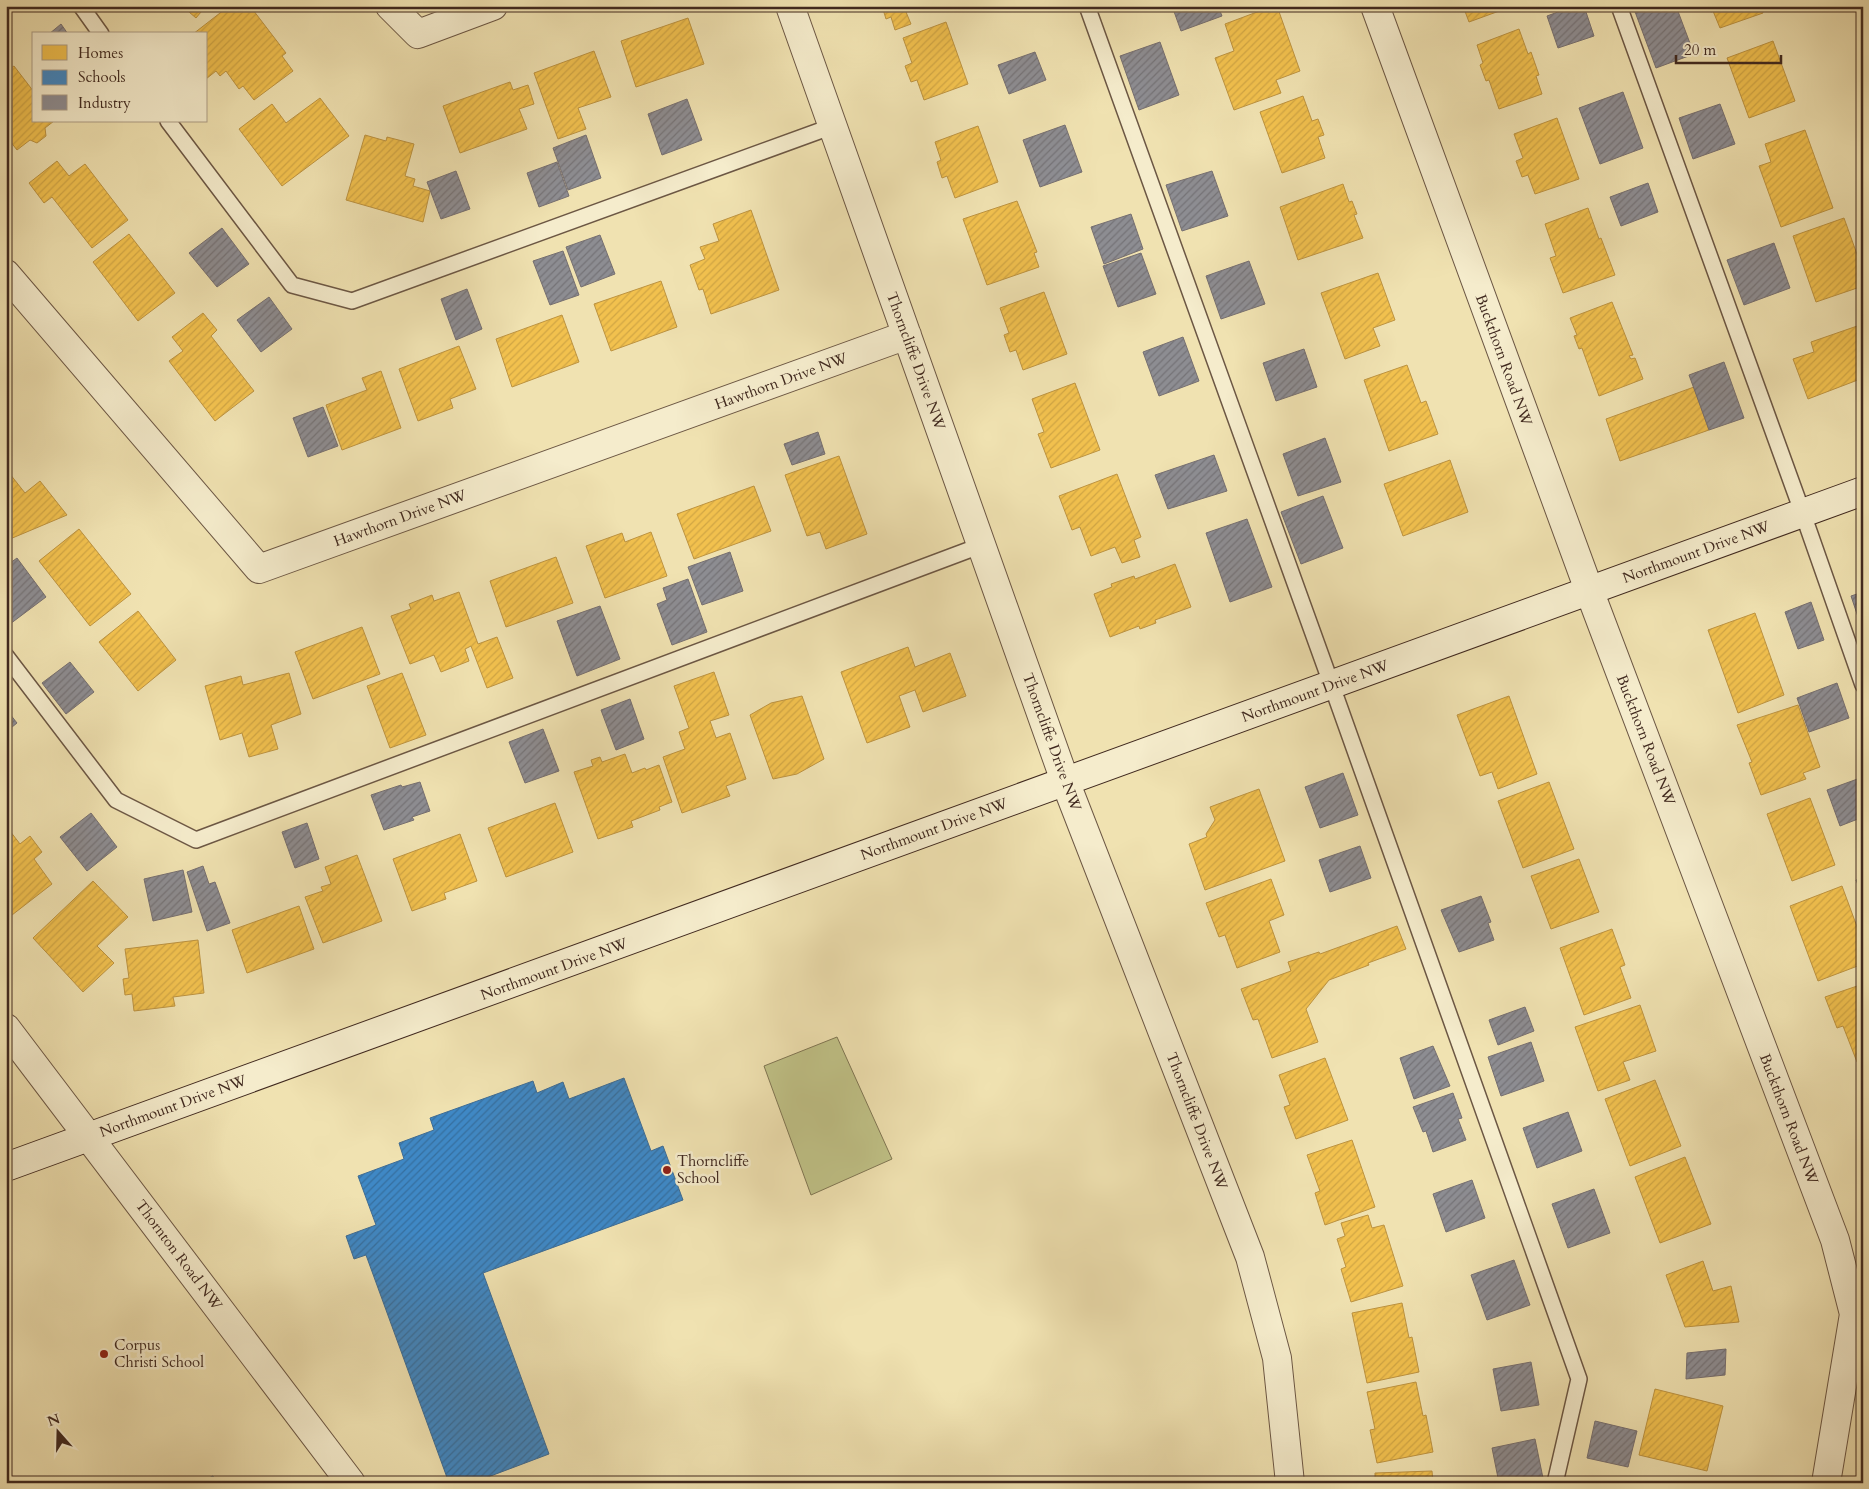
<svg xmlns="http://www.w3.org/2000/svg" width="1869" height="1489" viewBox="0 0 1869 1489" font-family="Cardo,serif">
<style>
.green{fill:#c0c287;stroke:#807653}
.homes{fill:url(#homes-hatch);stroke:#bd9340}
.schools{fill:url(#schools-hatch);stroke:#3f6c93}
.industry{fill:url(#industry-hatch);stroke:#766f70}
.lines{fill:none;stroke-linecap:round;stroke-linejoin:round}
.lane-casing{stroke:#6c5744;stroke-width:18}
.street-casing{stroke:#6c5744;stroke-width:30}
.secondary-casing{stroke:#40291f;stroke-width:30}
.lane{stroke:#f5eccc;stroke-width:15}
.street{stroke:#f5eccc;stroke-width:28}
.secondary{stroke:#f5eccc;stroke-width:28}
.poi-dot{fill:#8f2418;stroke:#f5eccc;stroke-width:2}
.labels{text-anchor:middle;stroke-width:5;stroke-linejoin:round;paint-order:stroke}
.street-label{font-size:15px;fill:#40291f;stroke:#f5eccc}
.poi-label{font-size:15px;fill:#40291f;stroke:#f5eccc;text-anchor:start}
</style>
<defs>
<pattern id="homes-hatch" width="6" height="6" patternUnits="userSpaceOnUse" patternTransform="scale(1.25)"><rect width="6" height="6" fill="#f2c14e"/><path d="M-1 1l2-2M0 6l6-6M5 7l2-2" fill="none" stroke="#d1a644"/></pattern>
<pattern id="schools-hatch" width="6" height="6" patternUnits="userSpaceOnUse" patternTransform="scale(1.25)"><rect width="6" height="6" fill="#3f88c5"/><path d="M-1 1l2-2M0 6l6-6M5 7l2-2" fill="none" stroke="#366f9f"/></pattern>
<pattern id="industry-hatch" width="6" height="6" patternUnits="userSpaceOnUse" patternTransform="scale(1.25)"><rect width="6" height="6" fill="#8d8d92"/><path d="M-1 1l2-2M0 6l6-6M5 7l2-2" fill="none" stroke="#757377"/></pattern>
</defs>
<rect width="100%" height="100%" fill="#f0e2b1"/>
<filter id="stains"><feTurbulence type="fractalNoise" baseFrequency=".004" numOctaves="4"/><feColorMatrix values="0 0 0 0 .2 0 0 0 0 .09 0 0 0 0 .02 0 0 0 .5 -.17"/></filter>
<radialGradient id="worn" r=".72"><stop offset=".6" stop-color="#630" stop-opacity="0"/><stop offset="1" stop-color="#630" stop-opacity=".3"/></radialGradient>
<path class="green" d="M837,1037L892,1159L811,1195L764,1066Z"/>
<path class="homes" d="M182,6H206L196,18Z
M229,6H250L286,53L282,56L293,71L254,100L243,86L239,89L226,71L220,76L216,71L206,79V34H193Z
M882,6H920L906,12L911,24L895,30L891,17L886,19Z
M1273,6H1277L1300,71L1276,80L1281,93L1234,110L1215,58L1234,51L1225,24Z
M1463,6H1513L1469,22Z
M1709,6H1761L1763,13L1720,28L1713,11L1711,12Z
M688,18L704,64L636,87L621,41Z
M946,22L968,84L924,100L917,80L911,82L905,66L912,63L903,38Z
M1519,29L1528,54L1531,52L1539,75L1536,76L1542,94L1499,109L1489,80L1486,81L1480,65L1483,63L1477,45Z
M1773,41L1795,101L1749,118L1727,58Z
M594,51L611,97L578,108L586,129L558,139L534,73Z
M14,66L34,92V121H54L45,128L46,136L37,143L30,140L17,150L6,136V71Z
M510,82L513,90L528,85L534,104L519,109L527,129L460,153L443,106Z
M1303,96L1312,121L1318,119L1324,135L1318,137L1325,158L1282,173L1260,112Z
M320,98L349,136L282,186L239,129L272,104L286,123Z
M1557,118L1579,179L1535,194L1528,175L1522,177L1516,161L1523,158L1514,134Z
M978,126L998,182L955,198L947,176L942,178L937,162L941,160L935,142Z
M1805,130L1833,208L1781,227L1759,166L1771,162L1765,144Z
M365,135L386,141L387,137L414,144L405,176L415,179L413,186L430,191L423,222L346,200Z
M57,161L69,176L85,164L128,220L92,248L52,197L44,203L29,183Z
M1343,184L1349,202L1352,201L1357,214L1354,215L1363,238L1298,260L1280,207Z
M1017,201L1037,252L1034,253L1039,267L987,285L963,219Z
M1588,208L1599,239L1601,238L1615,275L1563,293L1550,258L1556,256L1545,224Z
M751,210L779,290L711,314L703,289L699,290L690,265L705,259L700,247L719,241L713,224Z
M1844,218L1863,271V286L1816,302L1793,236Z
M129,234L175,293L138,321L93,262Z
M1378,273L1395,320L1373,328L1380,346L1345,359L1321,293Z
M661,281L677,327L611,351L594,304Z
M1044,292L1067,354L1023,370L1016,350L1010,352L1004,335L1009,333L1000,308Z
M1612,302L1633,355L1629,356L1631,359L1635,358L1643,379L1599,396L1582,348L1579,349L1574,336L1577,335L1570,318Z
M203,313L217,330L211,336L254,391L215,421L169,361L183,351L172,337Z
M562,315L579,362L512,387L496,339Z
M1863,324V378L1808,399L1793,359L1814,352L1811,342Z
M459,346L476,389L450,399L453,408L418,421L399,369Z
M1407,365L1421,403L1426,401L1438,434L1389,451L1364,380Z
M381,371L401,428L342,450L326,405L367,390L362,378Z
M1075,383L1100,450L1051,468L1038,434L1044,432L1032,399Z
M1694,387L1709,430L1620,461L1606,419Z
M839,456L867,534L826,549L820,532L807,536L785,475Z
M1450,460L1468,512L1403,536L1384,484Z
M6,469L25,493L40,481L67,515L10,539L6,534Z
M1117,474L1141,537L1134,540L1140,557L1122,563L1115,547L1091,556L1080,527L1072,530L1059,496Z
M754,486L771,531L694,559L677,514Z
M79,529L131,594L90,626L39,561Z
M651,532L667,576L605,598L586,546L622,533L625,542Z
M556,557L573,603L506,627L490,581Z
M1175,564L1191,607L1155,620L1156,623L1140,629L1139,626L1110,637L1094,594L1112,587L1111,584L1134,576L1135,579Z
M459,592L478,644L497,637L513,678L487,688L471,646L465,649L469,661L441,672L434,655L410,664L391,616L411,609L409,604L432,595L434,601Z
M138,611L176,660L138,691L99,642Z
M1755,613L1784,695L1738,713L1708,630Z
M362,627L380,674L313,699L295,652Z
M908,647L915,667L950,653L966,696L923,712L915,690L899,696L910,727L867,743L841,672Z
M714,672L729,715L710,721L716,738L730,733L746,779L726,786L730,796L682,813L663,757L685,749L679,732L689,728L674,686Z
M289,673L301,714L271,725L278,749L249,757L242,733L220,740L205,686L241,676L243,685Z
M402,673L426,735L390,748L367,686Z
M802,696L824,759L797,774L773,779L750,715L771,703Z
M1509,696L1537,774L1498,789L1492,772L1480,776L1457,715Z
M1798,705L1820,767L1803,773L1806,779L1761,795L1749,763L1752,762L1737,725Z
M625,754L632,773L645,768L646,770L659,765L672,802L659,807L660,810L631,821L633,827L598,839L574,772L593,766L591,760L600,757L602,762Z
M1549,782L1574,849L1523,868L1498,801Z
M1259,789L1285,861L1205,890L1189,844L1207,837L1206,834L1215,820L1210,807Z
M1810,798L1835,865L1792,881L1767,814Z
M555,803L573,852L506,877L488,828Z
M10,831L20,844L30,836L42,852L34,859L52,884L12,915L6,908V834Z
M460,834L477,881L444,893L446,899L412,911L393,859Z
M357,855L382,921L323,943L305,897L323,891L321,887L331,884L325,867Z
M1579,859L1599,912L1551,929L1531,876Z
M1271,879L1284,915L1269,921L1280,952L1237,968L1225,935L1219,937L1206,903Z
M93,881L128,917L97,946L114,963L83,992L33,938Z
M1842,886L1863,943V964L1818,981L1790,906Z
M299,906L314,949L247,973L232,930Z
M1397,926L1406,949L1368,963L1369,965L1329,980L1306,1009L1318,1042L1272,1058L1258,1019L1253,1020L1241,989L1291,971L1288,962L1319,952L1320,954Z
M1612,929L1625,965L1620,967L1631,998L1584,1015L1560,948Z
M198,940L204,993L173,997L175,1006L134,1011L132,994L125,995L123,979L129,978L125,949Z
M1863,984V1060L1857,1062L1843,1026L1837,1028L1825,997Z
M1640,1005L1656,1051L1623,1062L1630,1080L1598,1091L1575,1027Z
M1325,1058L1348,1120L1296,1139L1284,1107L1290,1105L1279,1075Z
M1655,1080L1681,1146L1630,1166L1605,1099Z
M1352,1140L1375,1207L1325,1225L1315,1193L1320,1191L1307,1155Z
M1685,1157L1711,1224L1660,1243L1635,1177Z
M1368,1215L1372,1228L1384,1225L1403,1286L1351,1302L1341,1269L1346,1267L1337,1239L1345,1236L1341,1223Z
M1703,1261L1713,1291L1731,1286L1739,1322L1685,1327L1666,1275Z
M1402,1303L1409,1338L1412,1337L1419,1372L1367,1383L1352,1313Z
M1416,1382L1423,1416L1426,1415L1433,1452L1377,1463L1370,1430L1375,1429L1367,1392Z
M1655,1389L1723,1406L1707,1471L1639,1455Z
M1432,1471L1433,1483H1375V1473Z"/>
<path class="schools" d="M624,1078L651,1151L663,1146L683,1200L483,1273L549,1454L472,1483H449L366,1255L354,1259L346,1236L376,1225L358,1176L404,1159L399,1143L434,1130L430,1118L533,1081L537,1093L563,1082L569,1099Z
M213,1476L216,1483H198Z"/>
<path class="industry" d="M1172,6H1218L1222,16L1181,31Z
M1574,6H1584L1594,36L1558,48L1547,16Z
M1641,6H1676L1694,54L1656,68L1634,9Z
M61,24L68,34H49Z
M1160,42L1179,95L1139,110L1120,56Z
M1035,52L1046,80L1009,94L998,65Z
M1623,92L1643,148L1600,164L1579,108Z
M687,99L702,140L662,155L648,114Z
M1720,104L1735,144L1693,159L1679,118Z
M1065,125L1082,172L1040,187L1023,140Z
M586,135L601,178L568,190L553,148Z
M557,162L569,196L539,207L527,173Z
M456,171L470,209L441,219L427,182Z
M1212,171L1228,216L1182,231L1166,185Z
M1648,183L1658,212L1621,226L1610,197Z
M1131,214L1143,249L1104,264L1091,227Z
M222,228L249,264L217,287L189,253Z
M600,235L615,274L581,287L566,247Z
M1774,243L1790,288L1744,305L1727,260Z
M563,251L579,295L550,305L533,261Z
M1141,253L1156,294L1118,307L1103,266Z
M1249,261L1265,304L1221,319L1206,276Z
M467,289L482,329L456,340L441,299Z
M269,297L292,329L261,352L237,320Z
M1183,337L1199,381L1159,396L1143,352Z
M1304,349L1317,387L1276,401L1263,363Z
M1724,362L1744,418L1709,430L1689,375Z
M323,407L338,446L308,457L293,418Z
M818,432L825,454L792,465L784,444Z
M1325,438L1341,482L1298,496L1283,454Z
M1214,455L1227,491L1168,509L1155,475Z
M1323,496L1343,548L1301,564L1281,512Z
M1247,519L1272,587L1230,602L1206,533Z
M730,552L743,591L702,605L688,567Z
M17,558L46,597L6,627V566Z
M688,579L707,632L672,645L657,604L667,600L663,588Z
M1863,592V632L1851,596Z
M1811,602L1824,640L1798,649L1785,612Z
M600,606L620,659L577,676L557,621Z
M70,662L94,692L66,714L42,683Z
M1837,683L1849,718L1809,732L1797,698Z
M630,699L644,739L616,750L601,710Z
M6,709L17,723L6,732Z
M543,729L559,771L525,783L509,742Z
M1343,773L1358,815L1320,828L1305,787Z
M1863,777V817L1840,826L1827,790Z
M420,782L430,811L412,817L414,820L384,830L371,795L401,785L402,787Z
M91,813L117,847L87,871L60,837Z
M307,823L319,859L295,868L282,832Z
M1360,846L1371,878L1330,892L1319,860Z
M203,866L209,884L215,882L230,923L207,931L187,872Z
M183,870L192,912L153,921L144,879Z
M1863,878V898L1856,880Z
M1481,896L1491,922L1488,923L1494,940L1459,952L1441,910Z
M1525,1007L1534,1031L1498,1045L1489,1020Z
M1531,1042L1544,1081L1501,1096L1488,1057Z
M1433,1046L1450,1086L1414,1099L1400,1058Z
M1453,1093L1462,1118L1458,1119L1466,1140L1433,1152L1426,1131L1423,1132L1413,1107Z
M1568,1112L1582,1151L1537,1168L1523,1128Z
M1472,1180L1485,1218L1446,1232L1433,1194Z
M1594,1189L1610,1233L1568,1248L1552,1204Z
M1514,1260L1530,1305L1487,1320L1471,1275Z
M1726,1349L1725,1375L1686,1379L1687,1353Z
M1531,1362L1539,1405L1501,1411L1493,1369Z
M1595,1421L1637,1431L1628,1467L1587,1458Z
M1535,1439L1543,1478L1522,1483H1499L1492,1448Z"/>
<g class="lines">
<defs>
<path id="lane" d="M81,6L101,34
M1087,6L1332,686L1579,1379L1555,1483
M1619,6L1803,514L1863,685
M168,121L292,285L352,301L833,126
M6,656L116,800L196,840L982,545"/>
<path id="street" d="M390,6L418,34L493,6
M790,6L1065,781L1250,1257L1277,1358L1290,1483
M1375,6L1589,590L1835,1240L1854,1314L1826,1483
M6,274L259,569L907,335
M6,1028L351,1483"/>
<path id="secondary" d="M6,1167L1863,491"/>
</defs>
<use href="#lane" class="lane-casing"/>
<use href="#street" class="street-casing"/>
<use href="#secondary" class="secondary-casing"/>
<use href="#lane" class="lane"/>
<use href="#street" class="street"/>
<use href="#secondary" class="secondary"/>
</g>
<g class="poi-dot">
<circle cx="667" cy="1170" r="5"/>
<circle cx="104" cy="1354" r="5"/>
</g>
<g class="labels">
<g class="street-label">
<text transform="translate(1504 360) rotate(70)" y="5">Buckthorn Road NW</text>
<text transform="translate(916 361) rotate(70)" y="5">Thorncliffe Drive NW</text>
<text transform="translate(781 381) rotate(-20)" y="5">Hawthorn Drive NW</text>
<text transform="translate(400 518) rotate(-20)" y="5">Hawthorn Drive NW</text>
<text transform="translate(1696 552) rotate(-20)" y="5">Northmount Drive NW</text>
<text transform="translate(1315 691) rotate(-20)" y="5">Northmount Drive NW</text>
<text transform="translate(1646 740) rotate(69)" y="5">Buckthorn Road NW</text>
<text transform="translate(1052 742) rotate(70)" y="5">Thorncliffe Drive NW</text>
<text transform="translate(934 829) rotate(-20)" y="5">Northmount Drive NW</text>
<text transform="translate(554 969) rotate(-20)" y="5">Northmount Drive NW</text>
<text transform="translate(173 1106) rotate(-20)" y="5">Northmount Drive NW</text>
<text transform="translate(1789 1119) rotate(69)" y="5">Buckthorn Road NW</text>
<text transform="translate(1197 1121) rotate(69)" y="5">Thorncliffe Drive NW</text>
<text transform="translate(179 1255) rotate(53)" y="5">Thornton Road NW</text>
</g>
<g class="poi-label">
<text x="677" y="1166">Thorncliffe<tspan x="677" dy="17">School</tspan></text>
<text x="114" y="1350">Corpus<tspan x="114" dy="17">Christi School</tspan></text>
</g>
</g>
<rect width="1869" height="1489" fill="none" stroke="#f0e2b1" stroke-width="25"/>
<rect x="8" y="8" width="1854" height="1474" fill="none" stroke="#40291f" stroke-width="2.5"/>
<rect x="12" y="12" width="1844" height="1464" fill="none" stroke="#40291f"/>
<rect x="32" y="32" width="175" height="90" fill="#f5eccc" stroke="#ad9e87"/>
<rect x="42" y="45" width="25" height="15" fill="#f2c14e" stroke="#ad9e87"/>
<text x="78" y="58" font-size="15" fill="#40291f">Homes</text>
<rect x="42" y="70" width="25" height="15" fill="#3f88c5" stroke="#ad9e87"/>
<text x="78" y="82" font-size="15" fill="#40291f">Schools</text>
<rect x="42" y="95" width="25" height="15" fill="#8d8d92" stroke="#ad9e87"/>
<text x="78" y="108" font-size="15" fill="#40291f">Industry</text>
<g transform="translate(58 1432) rotate(340)" stroke="#f5eccc" stroke-width="4" paint-order="stroke">
<path d="M0-4L9 19L0 12L-9 19Z" fill="#40291f"/>
<text y="-8" font-size="14" font-weight="bold" text-anchor="middle" fill="#40291f">N</text>
</g>
<path d="M1676 55v8h105v-8" fill="none" stroke="#40291f" stroke-width="2.5"/>
<text x="1684" y="55" font-size="15" fill="#40291f" stroke="#f5eccc" stroke-width="4" paint-order="stroke">20 m</text>
<rect width="100%" height="100%" filter="url(#stains)"/>
<rect width="100%" height="100%" fill="url(#worn)"/>
</svg>
